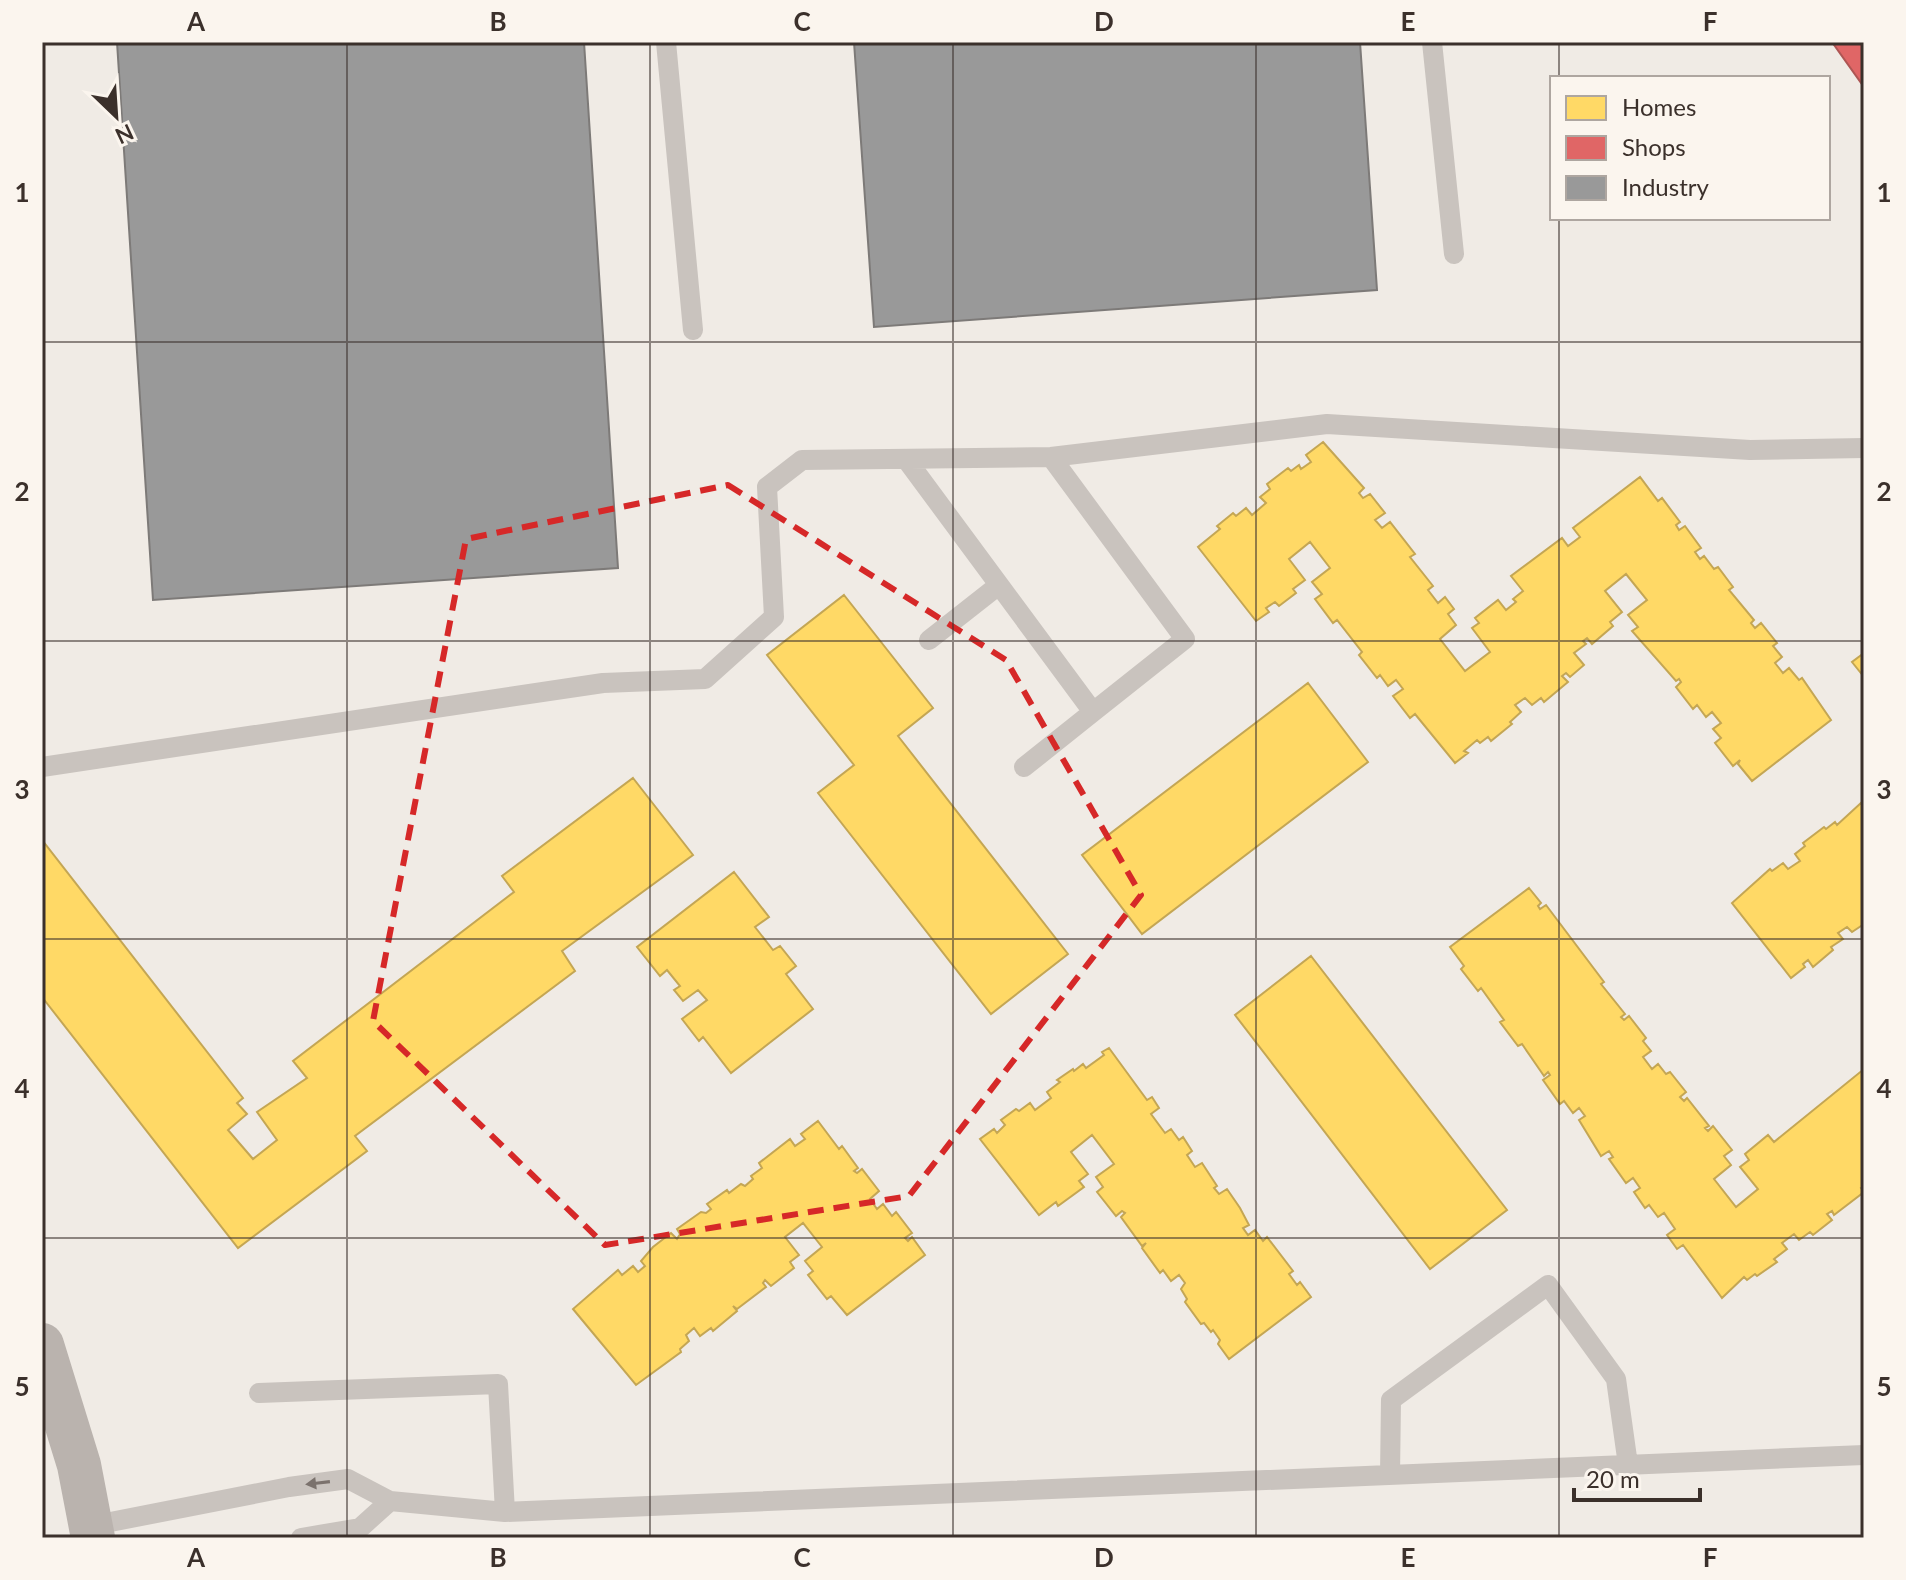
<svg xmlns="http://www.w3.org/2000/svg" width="1906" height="1580" viewBox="0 0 1906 1580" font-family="Lato,sans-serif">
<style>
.homes{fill:#ffd966;stroke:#c4a654;stroke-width:2}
.shops{fill:#e06666;stroke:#ae5654;stroke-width:2}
.industry{fill:#999;stroke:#7d7a78;stroke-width:2}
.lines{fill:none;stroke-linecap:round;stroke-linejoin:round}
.lane{stroke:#c9c3be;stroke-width:20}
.secondary{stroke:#bab3ae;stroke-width:44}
.oneway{fill:#7b726d}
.marked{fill:none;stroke:#d62828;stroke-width:6;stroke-dasharray:16 10;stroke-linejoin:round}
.grid{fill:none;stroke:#3b302b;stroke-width:2;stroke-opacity:0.55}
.neatline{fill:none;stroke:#3b302b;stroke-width:3}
.grid-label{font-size:26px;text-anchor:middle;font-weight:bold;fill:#3b302b}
</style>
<rect width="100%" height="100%" fill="#f0ebe5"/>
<path class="homes" d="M1323,442L1364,488L1359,493L1363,498L1370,494L1385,513L1375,520L1382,528L1390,522L1415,554L1410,557L1433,586L1428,590L1438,603L1445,597L1454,609L1448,614L1456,625L1440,639L1465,671L1490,652L1472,628L1479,623L1475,618L1498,600L1506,610L1516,602L1513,599L1523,591L1511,576L1562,538L1568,546L1580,537L1573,528L1640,477L1658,501L1662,498L1680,522L1676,525L1679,530L1685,526L1701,548L1695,552L1700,559L1704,556L1714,569L1718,567L1733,587L1729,590L1754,620L1751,623L1755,628L1761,623L1777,643L1773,646L1782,657L1775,663L1783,673L1789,668L1799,680L1802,678L1831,720L1752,781L1738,764L1740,760L1733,766L1715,743L1721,738L1713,729L1721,723L1712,712L1706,717L1697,705L1693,709L1676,687L1681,682L1679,679L1676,681L1632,631L1638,627L1628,615L1647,600L1626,574L1605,591L1622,612L1610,622L1613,626L1592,644L1587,638L1583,641L1586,644L1574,653L1584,665L1570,677L1566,673L1562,676L1568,682L1544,702L1541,698L1532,705L1525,698L1515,705L1521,712L1510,722L1512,724L1491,741L1488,737L1480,743L1477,740L1464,751L1468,753L1455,763L1415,714L1410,718L1393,696L1403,689L1396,680L1388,686L1380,675L1377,678L1359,655L1362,652L1337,620L1333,623L1315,599L1322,594L1312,582L1330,568L1310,542L1289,559L1305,580L1293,589L1296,593L1279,606L1275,602L1266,608L1269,612L1256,621L1198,547L1220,529L1217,526L1233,513L1236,516L1246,508L1252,515L1266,503L1260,497L1270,489L1267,484L1288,468L1291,471L1299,465L1301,469L1311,462L1306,455Z
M844,595L933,708L898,736L1068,954L991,1014L818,793L854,765L767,655Z
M1864,653V677L1852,662Z
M1308,683L1368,762L1142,934L1082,855Z
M633,778L693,855L562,951L575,971L355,1136L367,1151L238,1248L42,997V840L243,1098L237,1103L247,1114L228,1130L253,1159L277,1140L257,1112L307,1078L293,1061L514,892L502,876Z
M1862,802L1864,924L1852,932L1847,927L1838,933L1843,939L1831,947L1833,950L1813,967L1808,960L1803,964L1805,967L1791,978L1732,903L1770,869L1772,871L1783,863L1788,869L1800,861L1795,854L1805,846L1803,843L1824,827L1826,829L1835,822L1837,825Z
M734,872L769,917L755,927L773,950L780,946L796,966L786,974L813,1009L731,1073L703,1037L699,1041L682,1019L707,1000L698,990L683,1001L674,990L680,986L667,970L660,976L637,947Z
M1529,888L1541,903L1538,906L1540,909L1546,905L1604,982L1601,984L1625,1014L1621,1017L1624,1020L1629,1016L1646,1038L1643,1041L1651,1051L1643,1057L1652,1069L1658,1064L1666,1074L1670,1072L1686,1092L1680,1097L1684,1101L1687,1098L1709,1126L1705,1128L1708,1131L1713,1126L1732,1150L1724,1156L1731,1165L1714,1179L1736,1207L1758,1189L1740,1167L1749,1160L1745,1154L1768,1135L1774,1142L1864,1069V1186L1861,1188L1864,1192L1834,1215L1832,1211L1827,1214L1832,1220L1813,1235L1810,1232L1799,1240L1794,1234L1782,1243L1787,1249L1774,1259L1777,1262L1757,1276L1755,1274L1747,1280L1744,1277L1722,1298L1683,1245L1677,1249L1667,1235L1675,1229L1664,1213L1658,1217L1649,1205L1645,1208L1634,1192L1640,1188L1633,1178L1626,1183L1609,1159L1613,1157L1609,1151L1601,1156L1579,1120L1585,1116L1579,1108L1573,1113L1564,1101L1560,1104L1543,1080L1550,1075L1548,1072L1544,1076L1522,1044L1518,1046L1500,1022L1504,1020L1481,988L1478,991L1461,969L1464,966L1450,947Z
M1311,956L1507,1210L1430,1269L1235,1015Z
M1109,1048L1147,1100L1152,1097L1159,1108L1151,1114L1165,1133L1171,1129L1179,1140L1183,1137L1192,1151L1187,1155L1195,1167L1202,1163L1217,1186L1214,1188L1219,1194L1227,1189L1240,1208L1249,1225L1243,1228L1248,1235L1255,1230L1263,1241L1267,1237L1293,1271L1289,1274L1297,1285L1300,1282L1311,1297L1229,1359L1218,1344L1220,1340L1213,1330L1211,1332L1204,1323L1201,1324L1185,1302L1187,1299L1181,1289L1185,1283L1179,1275L1171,1281L1163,1270L1160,1273L1142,1248L1146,1243L1142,1246L1121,1217L1125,1213L1122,1211L1116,1216L1097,1192L1103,1187L1096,1177L1114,1164L1092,1135L1071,1152L1088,1174L1079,1181L1084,1187L1058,1206L1056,1202L1039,1215L980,1139L994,1129L997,1133L1005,1125L1001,1120L1016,1109L1019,1111L1030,1103L1035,1110L1051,1098L1047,1092L1060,1082L1057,1080L1073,1069L1074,1071L1083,1064L1086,1068L1104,1055L1102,1052Z
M818,1121L839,1149L842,1146L858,1168L854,1171L857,1173L862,1169L879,1191L870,1199L877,1209L883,1204L892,1216L896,1212L912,1233L905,1238L908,1241L912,1237L925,1255L847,1315L831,1296L827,1299L808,1275L813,1271L805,1261L822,1247L803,1223L785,1237L799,1255L790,1262L794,1268L771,1286L765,1280L763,1283L766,1287L737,1309L733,1306L737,1311L713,1331L711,1328L700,1336L694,1328L686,1335L689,1341L680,1349L681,1352L636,1385L573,1309L618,1270L622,1275L633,1266L638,1272L645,1266L641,1261L653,1247L671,1233L677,1239L680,1234L677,1229L701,1212L706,1213L711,1209L707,1204L727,1190L729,1193L741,1184L745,1186L753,1179L751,1176L762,1168L759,1163L790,1139L795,1146L805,1139L801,1134Z"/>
<path class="shops" d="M1832,42H1864V87Z"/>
<path class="industry" d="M117,42H584L618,568L153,600Z
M854,42H1360L1377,290L874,327Z"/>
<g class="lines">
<path class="lane" d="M666,42L693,330
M1432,42L1454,254
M906,459L1093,712L1185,639L1051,457
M929,640L999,585
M42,767L603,683L705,679L774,617L767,487L802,460L1051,457L1327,424L1750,450L1864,448
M1024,767L1093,712
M259,1393L498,1384L505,1512
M1390,1475L1391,1400L1548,1285L1616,1379L1628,1465
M90,1526L289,1487L348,1479L390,1501L505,1512L1864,1455
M301,1538L360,1528L390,1501"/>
<path class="secondary" d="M42,1345L79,1465L93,1538"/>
</g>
<defs><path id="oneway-solid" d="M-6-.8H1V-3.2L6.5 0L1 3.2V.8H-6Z" transform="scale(2)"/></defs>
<use class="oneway" href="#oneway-solid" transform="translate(318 1483) rotate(173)"/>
<path class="marked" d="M728,485L1006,660L1141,895L909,1196L605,1245L373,1021L466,539Z"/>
<path class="grid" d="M347,42V1538M650,42V1538M953,42V1538M1256,42V1538M1559,42V78M1559,218V1538M42,342H1864M42,641H1864M42,939H1864M42,1238H1864"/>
<rect width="1906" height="1580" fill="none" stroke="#fbf5ee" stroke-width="88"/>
<rect x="1550" y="76" width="280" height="144" fill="#fbf5ee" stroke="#aea6a0" stroke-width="2"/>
<rect x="1566" y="96" width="40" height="24" fill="#ffd966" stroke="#aea6a0" stroke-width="2"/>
<text x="1622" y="116" font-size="24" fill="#3b302b">Homes</text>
<rect x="1566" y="136" width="40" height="24" fill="#e06666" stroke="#aea6a0" stroke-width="2"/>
<text x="1622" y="156" font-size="24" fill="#3b302b">Shops</text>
<rect x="1566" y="176" width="40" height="24" fill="#999999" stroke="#aea6a0" stroke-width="2"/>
<text x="1622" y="196" font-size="24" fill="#3b302b">Industry</text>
<g transform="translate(116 116) rotate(155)" stroke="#fbf5ee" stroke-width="6" paint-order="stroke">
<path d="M0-6L14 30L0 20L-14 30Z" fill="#3b302b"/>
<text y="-12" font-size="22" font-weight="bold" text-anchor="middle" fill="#3b302b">N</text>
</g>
<path d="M1574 1488v12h126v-12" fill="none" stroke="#3b302b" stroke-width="4"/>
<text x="1586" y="1488" font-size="24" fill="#3b302b" stroke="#fbf5ee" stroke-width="6" paint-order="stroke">20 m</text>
<rect x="44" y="44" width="1818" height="1492" class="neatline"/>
<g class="grid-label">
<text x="196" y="31">A</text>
<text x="498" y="31">B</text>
<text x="802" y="31">C</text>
<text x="1104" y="31">D</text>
<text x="1408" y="31">E</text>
<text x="1710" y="31">F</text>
<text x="22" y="202">1</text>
<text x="1884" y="202">1</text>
<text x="22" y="501">2</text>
<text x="1884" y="501">2</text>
<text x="22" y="799">3</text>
<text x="1884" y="799">3</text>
<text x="22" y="1098">4</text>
<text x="1884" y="1098">4</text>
<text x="22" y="1396">5</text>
<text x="1884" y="1396">5</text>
<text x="196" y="1567">A</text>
<text x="498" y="1567">B</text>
<text x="802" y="1567">C</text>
<text x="1104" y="1567">D</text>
<text x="1408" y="1567">E</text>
<text x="1710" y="1567">F</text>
</g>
</svg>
